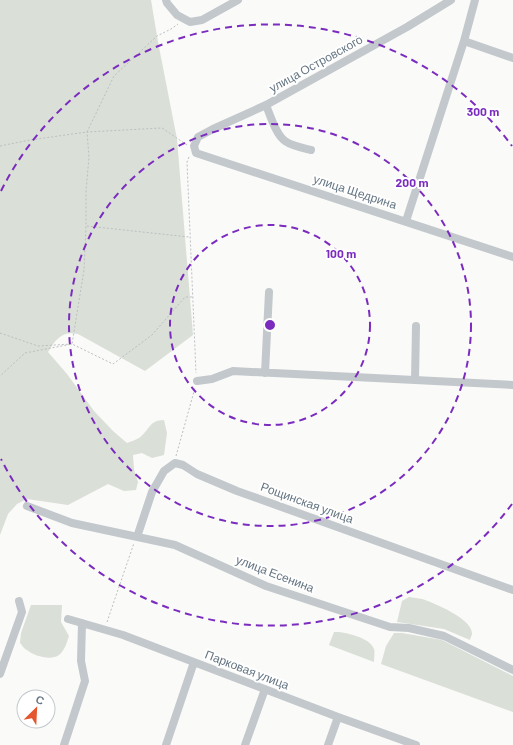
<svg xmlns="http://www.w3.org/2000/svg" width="513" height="745" viewBox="0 0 513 745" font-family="Barlow,sans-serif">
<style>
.green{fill:#dadfd7}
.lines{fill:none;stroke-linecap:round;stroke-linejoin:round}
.path{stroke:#bbbfc2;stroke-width:1;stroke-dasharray:2 2;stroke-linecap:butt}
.minor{stroke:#c3c8cc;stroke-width:8}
.ring{fill:none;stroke:#7b2cbf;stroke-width:2;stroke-dasharray:7 5}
.labels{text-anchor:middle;stroke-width:4;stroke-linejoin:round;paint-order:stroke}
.street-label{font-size:12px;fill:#657683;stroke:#fff}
.centre{fill:#7b2cbf;stroke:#fff;stroke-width:2}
.ring-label{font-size:12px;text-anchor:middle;font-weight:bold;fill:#7b2cbf;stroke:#fff;stroke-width:4;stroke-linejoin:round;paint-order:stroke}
</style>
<rect width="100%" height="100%" fill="#fafaf8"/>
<path class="green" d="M0,0H151L158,42L177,139L193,335L145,371L78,334C62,331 56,339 48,352L67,374L94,411L113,431L127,443C130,442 135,440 139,438C149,431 149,420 164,420L167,433L164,455L152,458L142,453L133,455L134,470L138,482L136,490L124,491L108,484L68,505L27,499L17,504L8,514L0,535Z
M409,597C413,598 418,598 422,599C434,603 473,619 472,634C472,635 470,639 470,640L444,629L397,622L402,601Z
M31,605H62L61,622L69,636C67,642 65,650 59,655C51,661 34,656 27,650C24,649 22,645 20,643L21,633Z
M334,632C344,631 371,638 374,649C375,652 374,658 374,662L329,645Z
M394,633H402L442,640L513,676V712L381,664L386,646Z"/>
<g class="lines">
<path class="path" d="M187,145L162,128L87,132L89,157L86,191V226L84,270L72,344L113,364L152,335L185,297H194
M0,146L30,140L87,132L114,76L157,36L171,29L178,24
M189,157L187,162L196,373
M87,226L189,237
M0,333L38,346L72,344L25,353L0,376
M176,456L195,388
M107,622L134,543"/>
<path class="minor" d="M166,0L167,3L177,15L190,22L202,20L238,0
M451,0L407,27L266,105L213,129L198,137L194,146L196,153L513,257
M464,41L513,58
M266,105C270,115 276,135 285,141C292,146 303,148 311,150
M406,221L464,41L475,0
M265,373L269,292
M415,380L416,326
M197,381L212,379L233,371L513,385
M27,506L72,523L175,545L266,586L390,627L409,628L444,636L513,670
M137,537L152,492L164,471L175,463L183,465L197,474L237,491L513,590
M68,619L123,635L338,717L416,745
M0,674L22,612L19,601
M64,745L85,681L81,661L82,623
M166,745L194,662
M245,745L265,689
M328,745L338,717"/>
</g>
<g class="ring">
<circle cx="270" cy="325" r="100"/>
<circle cx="270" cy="325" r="201"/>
<path d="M512 504A301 301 0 0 1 1 459M1 191A301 301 0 0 1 512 146"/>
</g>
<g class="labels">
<g class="street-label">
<text transform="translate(316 64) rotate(-29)" y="4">улица Островского</text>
<text transform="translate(355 192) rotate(18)" y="4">улица Щедрина</text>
<text transform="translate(307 503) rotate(20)" y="4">Рощинская улица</text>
<text transform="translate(275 574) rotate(21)" y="4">улица Есенина</text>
<text transform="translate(247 670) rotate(21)" y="4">Парковая улица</text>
</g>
</g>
<circle cx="270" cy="325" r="6" class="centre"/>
<g class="ring-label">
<text x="483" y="116">300 m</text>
<text x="412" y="187">200 m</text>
<text x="341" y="258">100 m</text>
</g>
<g transform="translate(36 709) rotate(24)"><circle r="19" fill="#ffffff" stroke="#c1c8cd"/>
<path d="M0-3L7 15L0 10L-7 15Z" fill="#e4572e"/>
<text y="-6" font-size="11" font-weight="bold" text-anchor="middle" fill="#657683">С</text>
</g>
</svg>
